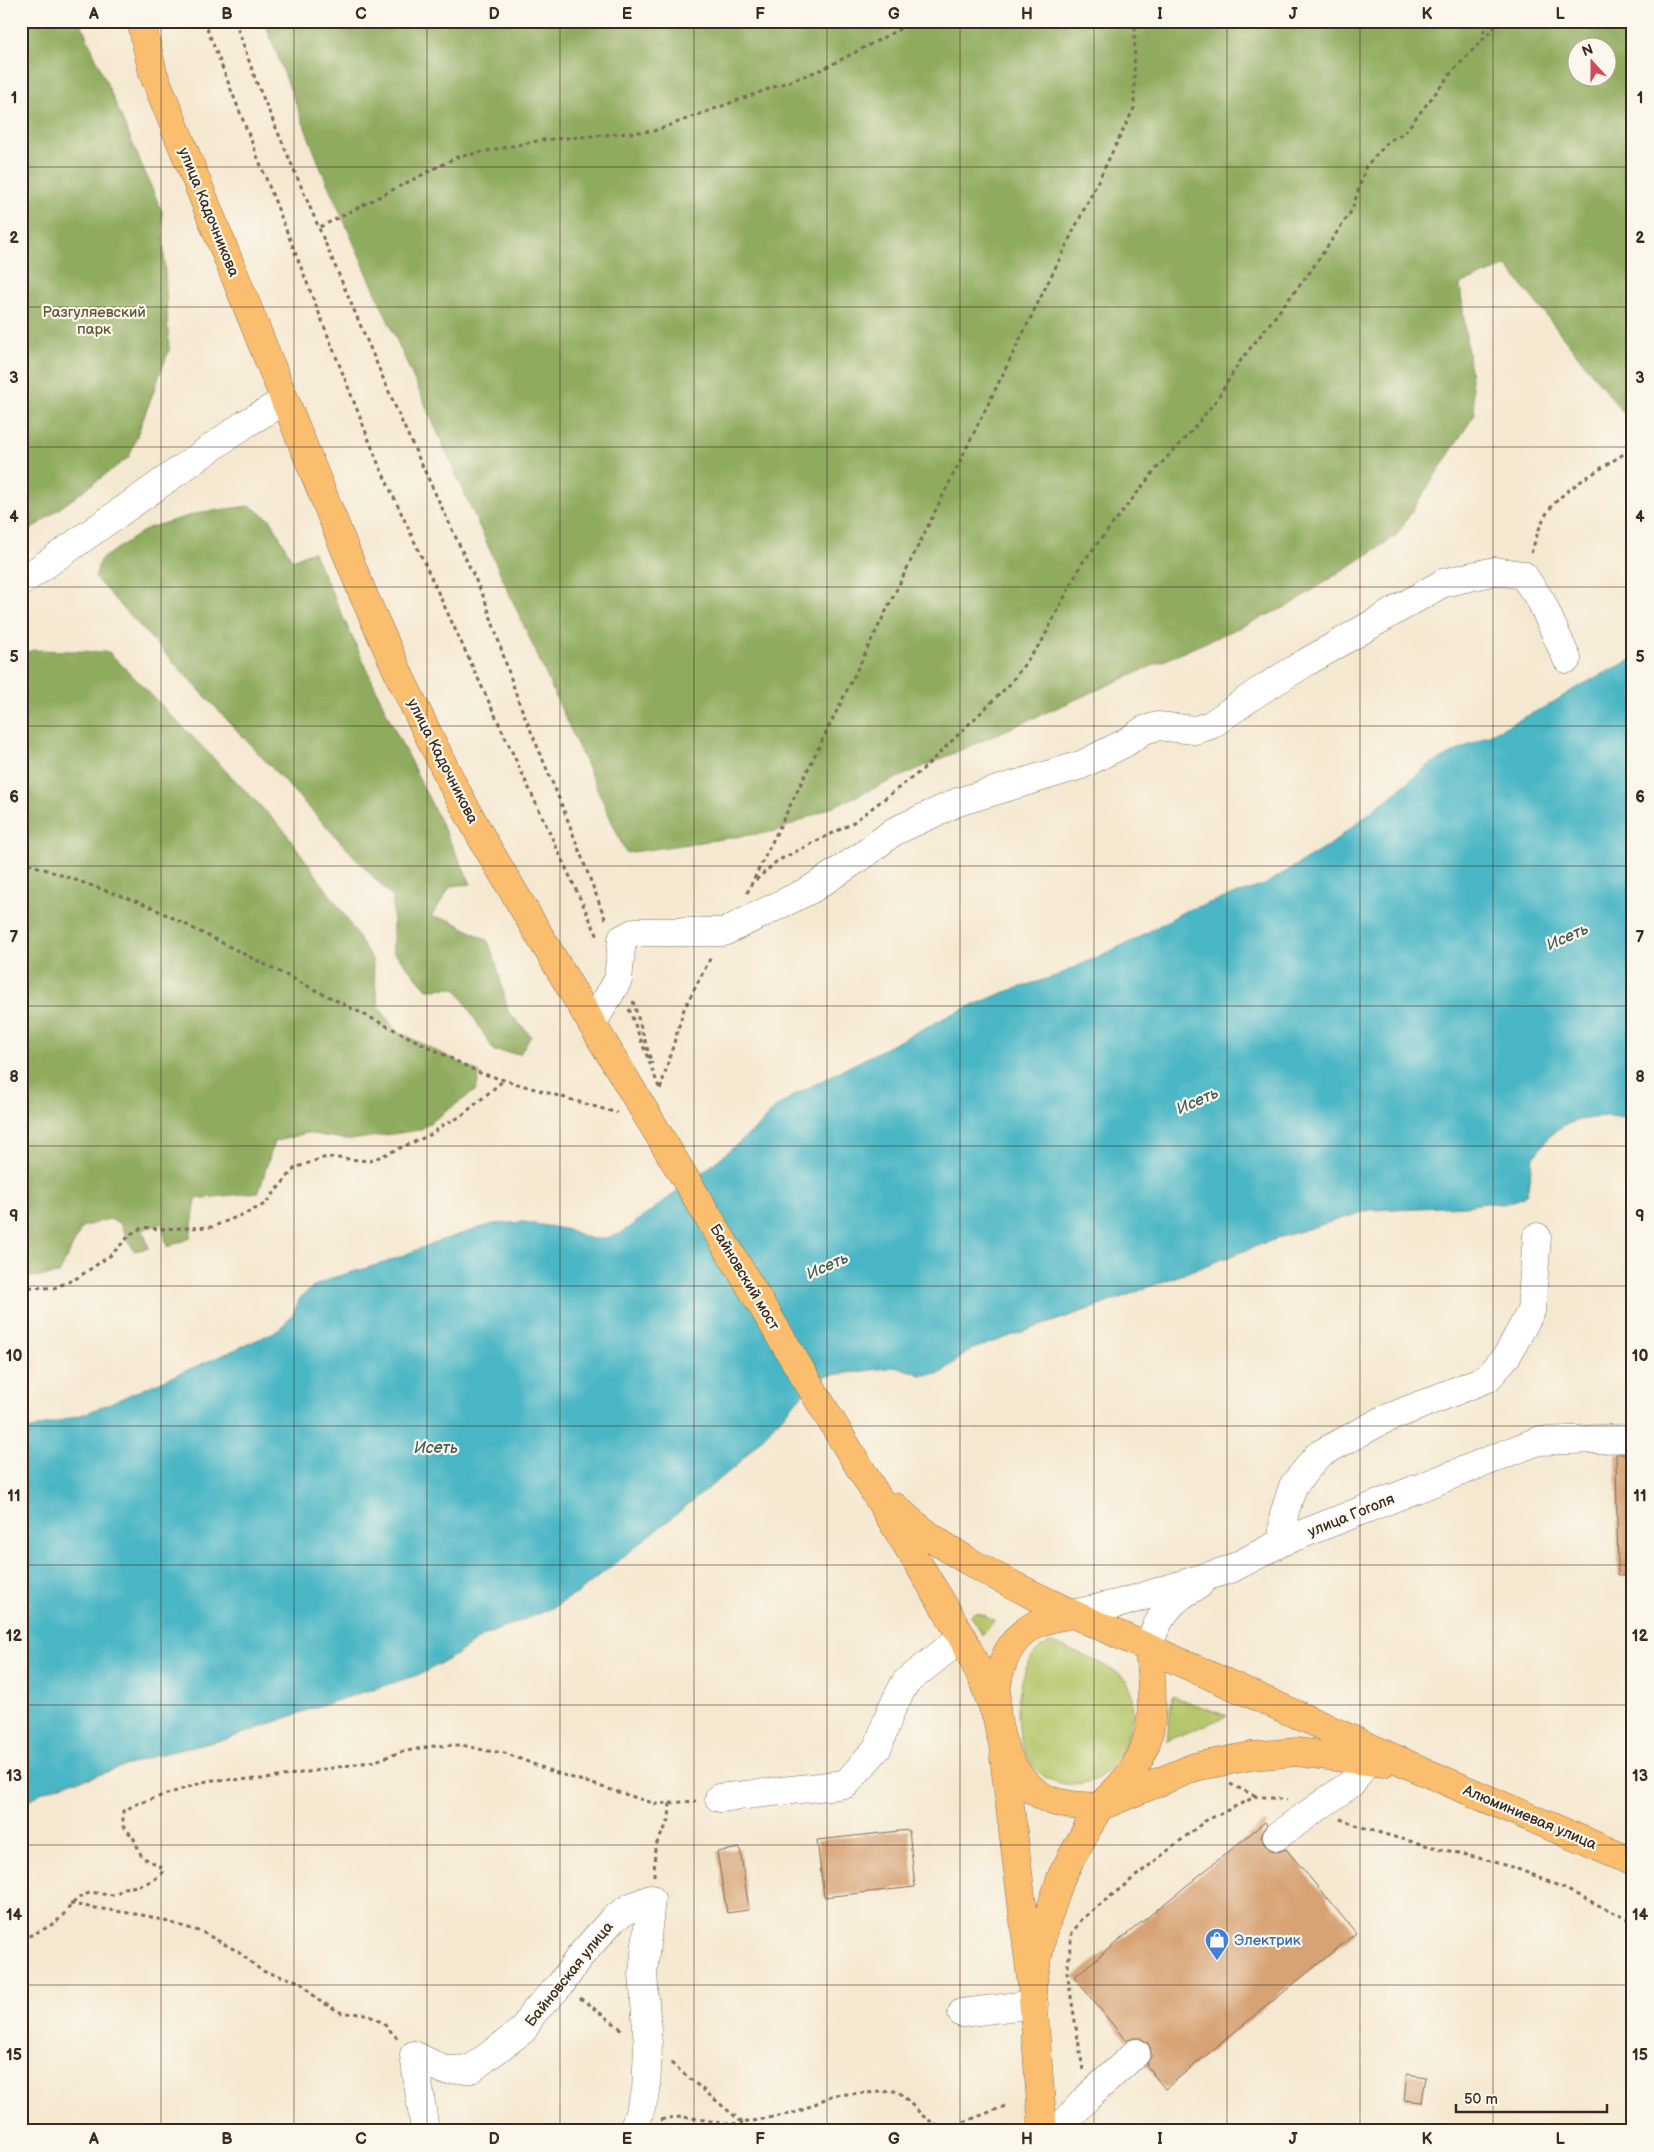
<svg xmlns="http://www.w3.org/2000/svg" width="1654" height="2152" viewBox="0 0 1654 2152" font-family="'Balsamiq Sans',sans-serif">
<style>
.green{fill:#b4c669;stroke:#787844}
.forest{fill:#8fab5d;stroke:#656a3e;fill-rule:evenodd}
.water{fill:#4ab6c5;stroke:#427072}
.building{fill:#d7a375}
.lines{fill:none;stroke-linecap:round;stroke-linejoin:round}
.minor-casing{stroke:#7c6c5c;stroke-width:29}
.major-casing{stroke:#7c6c5c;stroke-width:29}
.path{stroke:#7c6c5c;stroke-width:3;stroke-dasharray:4 4;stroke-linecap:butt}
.minor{stroke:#fff;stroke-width:28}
.major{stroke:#fbbe6e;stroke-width:28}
.grid{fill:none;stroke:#3b2a1e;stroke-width:1;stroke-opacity:0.55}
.labels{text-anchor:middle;stroke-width:4.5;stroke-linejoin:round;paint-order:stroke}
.street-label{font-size:15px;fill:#3b2a1e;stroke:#fbf7ec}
.park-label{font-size:15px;fill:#5f5934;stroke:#fbf7ec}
.shop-label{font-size:15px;fill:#366cbe;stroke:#fbf7ec;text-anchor:start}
.water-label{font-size:16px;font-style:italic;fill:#405b58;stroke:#fbf7ec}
.neatline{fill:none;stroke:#3b2a1e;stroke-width:2}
.grid-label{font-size:16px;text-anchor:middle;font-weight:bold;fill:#3b2a1e}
</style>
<rect width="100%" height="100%" fill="#fbf7ec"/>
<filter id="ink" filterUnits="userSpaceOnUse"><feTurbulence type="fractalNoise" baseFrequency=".02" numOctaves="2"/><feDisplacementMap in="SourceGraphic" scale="10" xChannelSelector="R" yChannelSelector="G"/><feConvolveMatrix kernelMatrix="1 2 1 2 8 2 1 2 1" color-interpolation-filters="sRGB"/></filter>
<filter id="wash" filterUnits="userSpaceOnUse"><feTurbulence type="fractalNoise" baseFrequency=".0096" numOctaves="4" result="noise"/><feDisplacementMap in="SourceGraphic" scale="20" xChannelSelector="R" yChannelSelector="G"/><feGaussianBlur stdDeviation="1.12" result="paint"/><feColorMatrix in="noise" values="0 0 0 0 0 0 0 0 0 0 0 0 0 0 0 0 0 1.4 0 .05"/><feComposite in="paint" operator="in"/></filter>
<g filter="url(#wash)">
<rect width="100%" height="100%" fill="#f5e8d0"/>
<path class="green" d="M975,1612L995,1620L982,1635L971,1615Z
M1052,1643C1067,1648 1118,1669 1126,1680C1145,1707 1122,1775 1088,1782C994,1804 1008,1646 1052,1643Z
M1172,1696L1227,1716L1167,1741Z"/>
<path class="forest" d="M21,21H80L162,212L169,350L129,457L21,537Z
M264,21H1633V425L1507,266L1460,284L1475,414L1396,536L1288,606L777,831L626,853L467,499L321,169ZM1576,48H1606V78H1576Z
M250,506L271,520L292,560L313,551L389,718L471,884L451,886L431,917L450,920L488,941L497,966L508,1011L531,1036L520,1054L494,1051L456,988L427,989L393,951V898L95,578L100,560L148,528L202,512Z
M33,650L109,652L284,830L341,910L372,959L378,1005L395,1030L480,1073L476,1090L420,1130L350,1140L306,1133L274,1142L259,1192L196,1199L190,1238L167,1247L162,1223L143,1230L149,1248L134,1251L120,1223L109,1219L82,1227L59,1274L35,1277L21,1276V654Z"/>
<path class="water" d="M1633,659V1117L1605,1116L1579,1120L1562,1126L1548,1138L1533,1158L1527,1193L1522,1198L1513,1201L1503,1204L1486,1203L1465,1206L1370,1210L1281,1237L1104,1304L970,1350L940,1374L921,1375L911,1371L894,1367L825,1376L813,1383L736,1466L578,1593L550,1609L483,1636L456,1655L421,1674L316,1707L231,1738L153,1756L90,1778L72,1781L41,1793L21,1806V1432L87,1413L232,1351L279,1330L293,1314L300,1298L314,1286L332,1278L387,1262L436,1242L493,1224L524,1222L569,1230L591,1239H602L620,1234L701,1174L759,1126L774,1109L796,1094L950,1015L1005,992L1056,976L1134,940L1185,911L1264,885L1330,845L1429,765L1549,705L1579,686Z"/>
<g id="blocks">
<path class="building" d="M1616,1454H1633V1575H1618Z
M1265,1822L1267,1825L1263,1830L1261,1837L1265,1845L1271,1850L1278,1852L1286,1849L1356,1933L1165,2089L1146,2065L1151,2057V2050L1148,2043L1140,2038H1133L1126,2041L1074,1977Z
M909,1830L915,1887L824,1897L817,1840Z
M740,1848L749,1910L727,1913L717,1852Z
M1407,2074L1426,2077L1422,2102L1404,2100Z"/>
</g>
</g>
<g filter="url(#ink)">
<use href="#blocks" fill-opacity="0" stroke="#7c6c5c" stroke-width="1"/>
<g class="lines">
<defs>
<path id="minor" d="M21,582L245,424L284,401
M592,1024L618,980L622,939L635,932H724L810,890L865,854L893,832L958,802L1081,765L1125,743L1144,730L1158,726L1195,730L1211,725L1258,692L1305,663L1443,583L1495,571L1523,575L1541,601L1567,659
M1282,1542L1284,1514L1293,1486L1318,1455L1383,1420L1488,1378L1508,1354L1531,1311L1537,1237
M1073,1614L1125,1602L1231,1569L1282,1542L1538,1441L1633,1438
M1149,1648C1155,1620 1172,1598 1199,1585
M719,1798L846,1784L878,1747L891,1710L905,1683L962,1637
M1277,1836L1352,1783L1367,1760
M962,2013L1034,2004
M414,2055L444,2070L471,2069L523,2030L533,2013L561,1984L580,1956L613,1919L631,1907L651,1899L643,1973L648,2045L646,2092L633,2131
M414,2055L425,2131
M1057,2131L1087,2098L1136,2053"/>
<path id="major" d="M141,21L153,73L363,594L401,679L454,787L484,842L592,1024L844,1442L936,1593L962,1637L982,1678L996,1715
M895,1507C947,1556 1010,1584 1073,1614
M1149,1648C1152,1688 1158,1732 1135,1766C1126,1782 1112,1794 1099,1807C1083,1806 1065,1806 1050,1800C990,1775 974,1660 1033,1626C1045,1618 1059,1617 1073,1614L1427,1773L1633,1862
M1004,1757L1032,1986L1043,2131
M1032,1986L1043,1932L1062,1875L1099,1807L1195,1767L1251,1756L1297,1752L1383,1763"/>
</defs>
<use href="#minor" class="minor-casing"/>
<use href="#major" class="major-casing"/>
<path class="path" d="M204,21L378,463L598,937
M235,21L256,81L401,420L485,600L518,700L565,813L606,921
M1484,21V38
M320,227L457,157L542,140L654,131L823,69L915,21
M1531,553C1535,542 1538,530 1543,520C1558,488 1605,469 1633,447
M21,861L147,905L480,1073L617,1113
M756,880L777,861L851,824L922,770L1009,685L1042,641L1082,563L1156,469L1190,433L1217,399L1241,360L1310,272L1352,210L1366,166L1390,140L1404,133L1452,72L1500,21
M747,893L1134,108L1135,21
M633,1001L652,1064
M629,1009L660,1090L684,1009L712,955
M21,1287L54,1288L77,1278L111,1255L131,1234L143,1227L158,1229L212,1227L249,1212L265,1204L295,1168L314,1161L327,1157L370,1161L430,1135L443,1125L460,1117L504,1080
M1230,1784L1256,1796
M1340,1819C1395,1841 1454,1850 1511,1867C1552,1880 1593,1904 1633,1921
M654,1876L655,1847L669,1820L670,1803
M70,1904L148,1916L202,1932L237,1951L262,1971L301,1982L318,2000L342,2013L366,2014L383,2023L398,2039
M21,1939C34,1934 46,1929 57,1921C67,1913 73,1897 90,1893C102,1891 112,1901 123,1888C136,1887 154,1883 163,1872L160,1866L142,1857L133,1837L123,1826V1811L137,1804L210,1780L265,1779L375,1761L401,1752L434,1746L462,1745L488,1751L505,1753L551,1771L656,1804L696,1801
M580,1998L624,2031
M671,2063L743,2123L798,2112L833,2095L898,2091L923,2116L943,2130L1008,2105
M1083,2070L1067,1972L1072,1933L1082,1919L1205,1821L1257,1796L1287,1800
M661,2120C689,2111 715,2127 743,2123"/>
<use href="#minor" class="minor"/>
<use href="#major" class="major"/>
</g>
</g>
<path class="grid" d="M161,21V2131M294,21V2131M427,21V2131M560,21V2131M694,21V2131M827,21V2131M960,21V2131M1094,21V2131M1227,21V2131M1360,21V2131M1493,21V2131M21,167H1633M21,307H1633M21,447H1633M21,587H1633M21,726H1633M21,866H1633M21,1006H1633M21,1146H1633M21,1286H1633M21,1426H1633M21,1565H1633M21,1705H1633M21,1845H1633M21,1985H1633"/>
<defs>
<symbol id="shop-pin" viewBox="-11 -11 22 30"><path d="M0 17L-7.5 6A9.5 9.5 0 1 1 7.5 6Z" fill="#3f7fe0" stroke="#fbf7ec"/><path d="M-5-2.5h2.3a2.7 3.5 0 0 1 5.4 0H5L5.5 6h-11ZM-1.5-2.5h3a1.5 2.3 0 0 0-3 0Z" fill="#fff"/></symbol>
</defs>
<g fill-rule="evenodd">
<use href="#shop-pin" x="1203" y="1926" width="28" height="38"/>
</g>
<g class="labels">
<g class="street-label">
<text transform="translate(209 212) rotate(68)" y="5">улица Кадочникова</text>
<text transform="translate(443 761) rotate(63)" y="5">улица Кадочникова</text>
<text transform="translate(745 1277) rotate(59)" y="5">Байновский мост</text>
<text transform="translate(1351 1515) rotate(-22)" y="5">улица Гоголя</text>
<text transform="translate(1530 1817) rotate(23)" y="5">Алюминиевая улица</text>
<text transform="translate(569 1974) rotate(-51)" y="5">Байновская улица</text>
</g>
<g class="park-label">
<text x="94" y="317">Разгуляевский<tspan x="94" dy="17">парк</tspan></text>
</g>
<g class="shop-label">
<text x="1234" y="1945">Электрик</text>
</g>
<g class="water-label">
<text transform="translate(1567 936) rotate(-24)" y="6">Исеть</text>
<text transform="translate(1197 1100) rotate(-24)" y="6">Исеть</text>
<text transform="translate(827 1265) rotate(-24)" y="6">Исеть</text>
<text x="436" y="1453">Исеть</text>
</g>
</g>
<rect width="1654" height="2152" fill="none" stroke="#fbf7ec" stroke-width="55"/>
<g transform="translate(1592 62) rotate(339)"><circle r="24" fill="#fbf7ec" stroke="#aea59a"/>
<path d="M0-4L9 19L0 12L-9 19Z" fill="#d1495b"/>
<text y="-8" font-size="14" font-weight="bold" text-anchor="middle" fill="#3b2a1e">N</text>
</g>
<path d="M1456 2104v8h151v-8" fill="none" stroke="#3b2a1e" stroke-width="2.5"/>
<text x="1464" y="2104" font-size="15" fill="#3b2a1e" stroke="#fbf7ec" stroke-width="4" paint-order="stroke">50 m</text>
<rect x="28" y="28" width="1598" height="2096" class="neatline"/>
<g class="grid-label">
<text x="94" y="19">A</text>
<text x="227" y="19">B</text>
<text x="361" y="19">C</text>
<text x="494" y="19">D</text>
<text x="627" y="19">E</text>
<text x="760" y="19">F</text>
<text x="894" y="19">G</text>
<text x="1027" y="19">H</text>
<text x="1160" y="19">I</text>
<text x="1293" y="19">J</text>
<text x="1427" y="19">K</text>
<text x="1560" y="19">L</text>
<text x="14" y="103">1</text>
<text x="1640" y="103">1</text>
<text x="14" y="243">2</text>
<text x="1640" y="243">2</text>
<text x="14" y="383">3</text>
<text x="1640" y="383">3</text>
<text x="14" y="522">4</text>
<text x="1640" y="522">4</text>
<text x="14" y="662">5</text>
<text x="1640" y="662">5</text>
<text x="14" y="802">6</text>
<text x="1640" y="802">6</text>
<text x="14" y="942">7</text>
<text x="1640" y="942">7</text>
<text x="14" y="1082">8</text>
<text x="1640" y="1082">8</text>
<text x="14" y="1221">9</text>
<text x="1640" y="1221">9</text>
<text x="14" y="1361">10</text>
<text x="1640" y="1361">10</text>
<text x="14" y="1501">11</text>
<text x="1640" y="1501">11</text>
<text x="14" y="1641">12</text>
<text x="1640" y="1641">12</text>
<text x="14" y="1781">13</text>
<text x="1640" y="1781">13</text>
<text x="14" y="1920">14</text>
<text x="1640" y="1920">14</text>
<text x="14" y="2060">15</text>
<text x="1640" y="2060">15</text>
<text x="94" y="2144">A</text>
<text x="227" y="2144">B</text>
<text x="361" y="2144">C</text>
<text x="494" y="2144">D</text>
<text x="627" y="2144">E</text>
<text x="760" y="2144">F</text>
<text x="894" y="2144">G</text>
<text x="1027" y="2144">H</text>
<text x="1160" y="2144">I</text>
<text x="1293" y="2144">J</text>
<text x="1427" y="2144">K</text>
<text x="1560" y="2144">L</text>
</g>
</svg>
